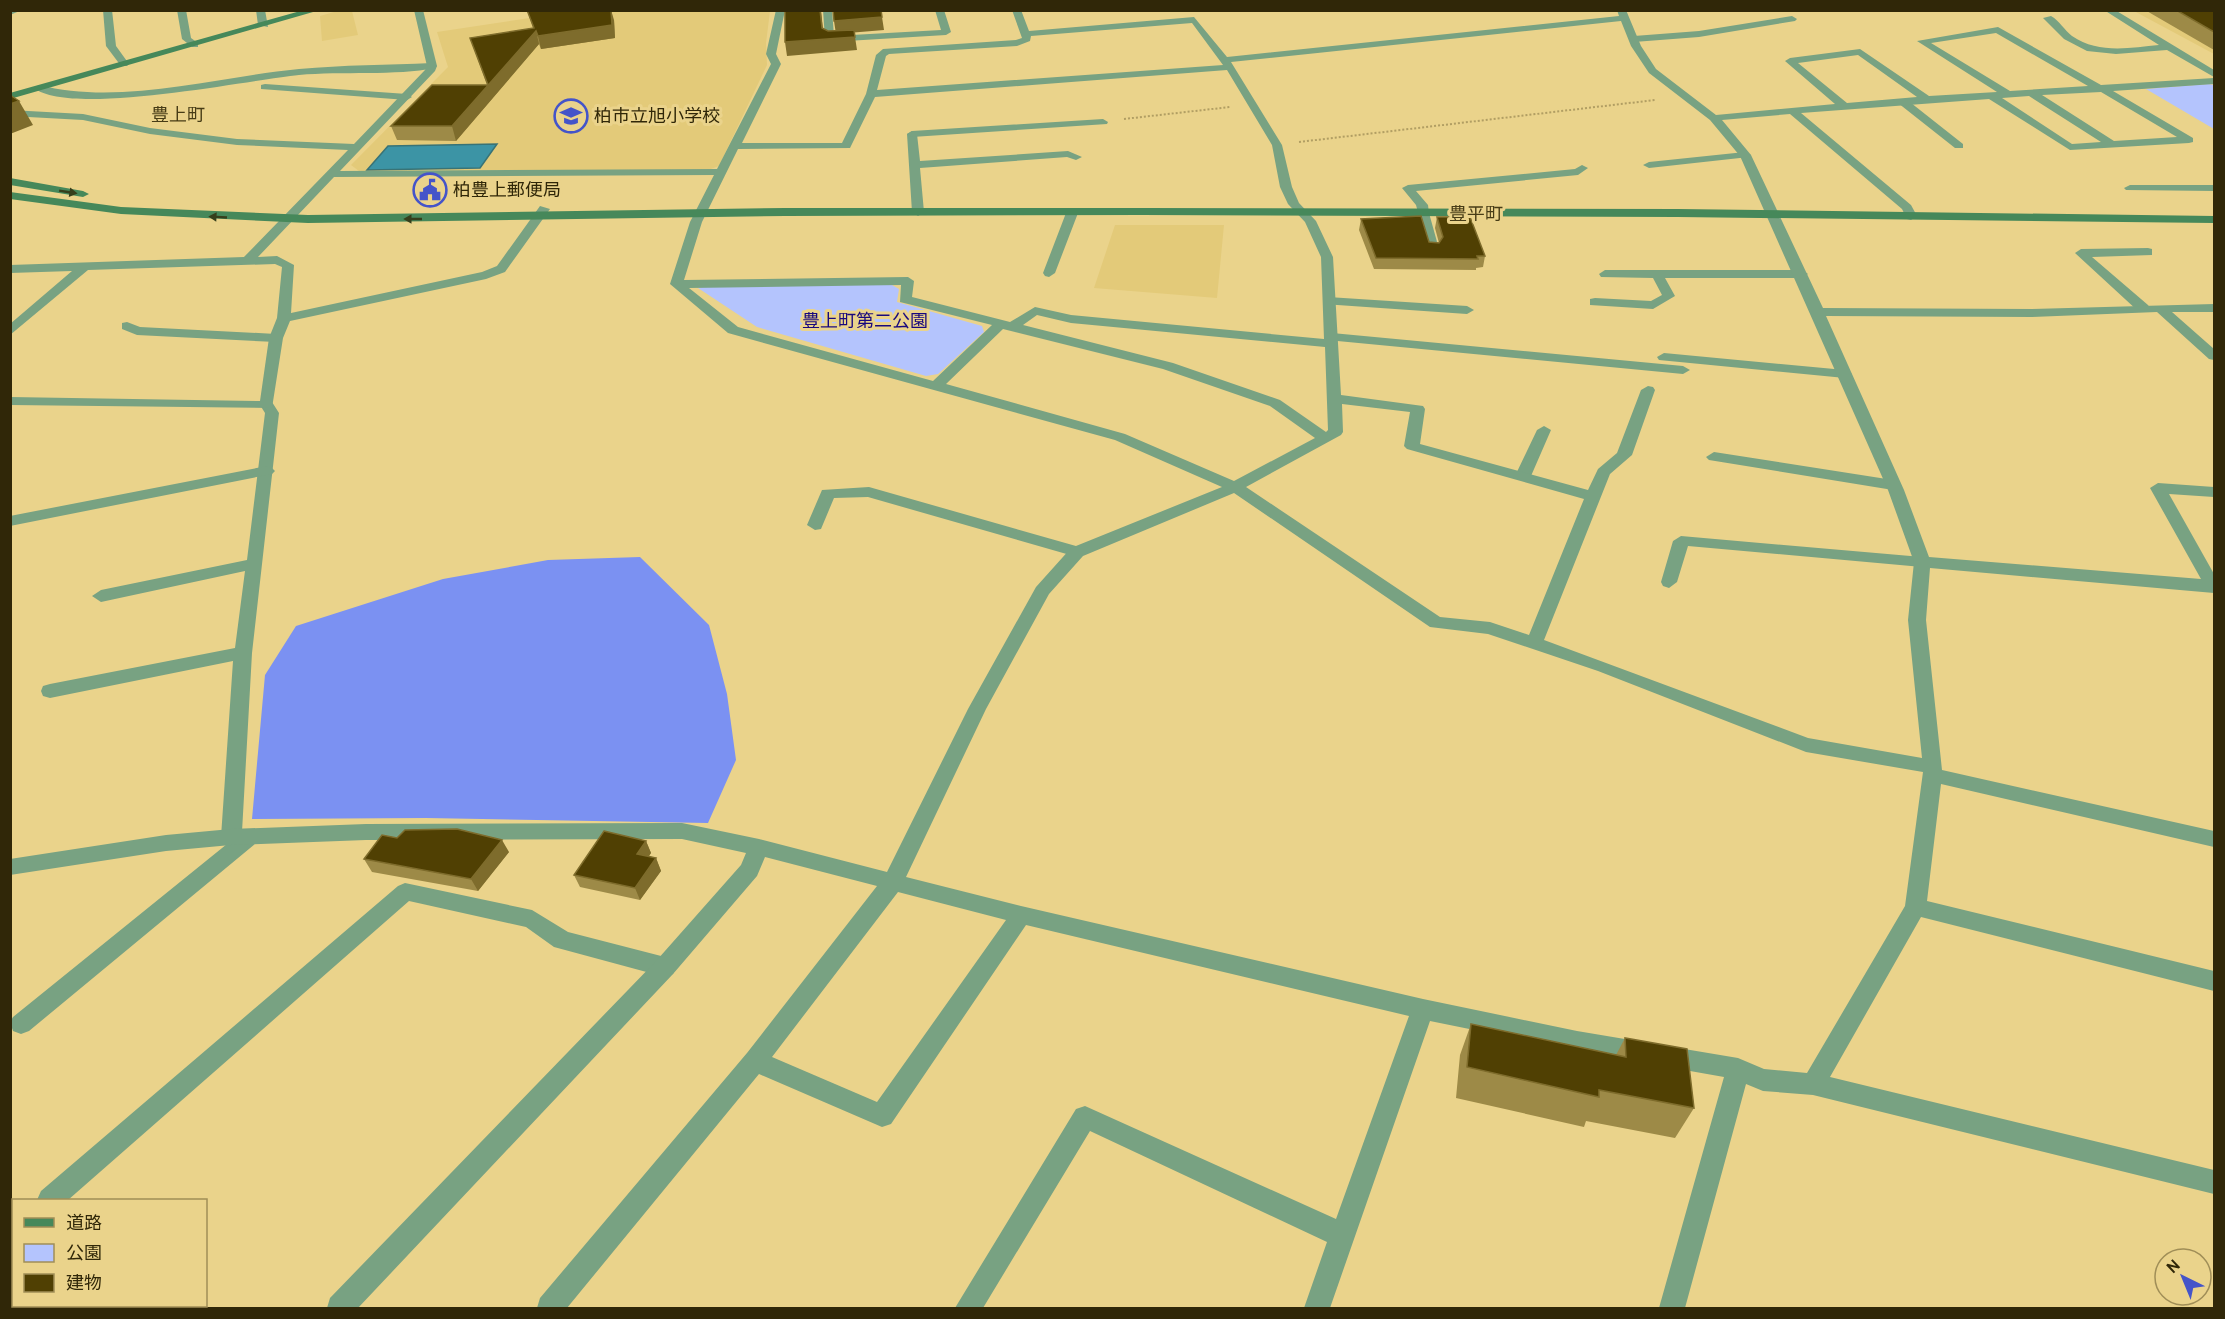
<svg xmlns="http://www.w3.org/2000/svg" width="2225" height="1319" viewBox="0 0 2225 1319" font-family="Overpass,'Noto Sans JP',sans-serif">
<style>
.built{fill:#e3ca79}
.green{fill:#b4c4fd}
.forest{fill:#7b91f2}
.water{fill:#3c94a5;stroke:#387376;stroke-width:1.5}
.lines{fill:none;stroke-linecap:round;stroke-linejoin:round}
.path{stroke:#b19e63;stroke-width:2;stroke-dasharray:2 2;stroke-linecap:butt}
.lane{fill:#78a282;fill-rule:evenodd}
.street{fill:#78a282;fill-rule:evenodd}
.secondary{fill:#46885a;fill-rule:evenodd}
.wall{fill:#9d8a47}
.shaded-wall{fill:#7e6c2c}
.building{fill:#504003;stroke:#7e6c2c;stroke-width:1.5}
.oneway{fill:#363f1c}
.labels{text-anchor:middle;stroke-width:6;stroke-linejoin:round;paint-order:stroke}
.far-neighbourhood-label{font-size:18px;fill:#473c16;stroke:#ead38b}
.far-poi-label{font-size:18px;fill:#302708;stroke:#ead38b;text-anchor:start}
.far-park-label{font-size:18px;fill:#18087e;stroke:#ead38b}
</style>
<rect width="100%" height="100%" fill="#ead38b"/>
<path class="built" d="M341,10L352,11L358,35L322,41L320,16Z
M582,10L770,11L766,43L767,65L719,166L708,170L359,171L351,165L448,67L437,32Z
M2134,11H2194L2214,21V54Z
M1115,225H1224L1217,298L1094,288Z"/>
<path class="green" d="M2208,84L2214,85V129L2146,89Z
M711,285H892L899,289L897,302L982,326L984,332L938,374L926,376L757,327L698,288Z"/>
<path class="forest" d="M640,557L709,625L727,694L736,760L708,823L426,818L252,819L265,675L296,626L443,579L548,560Z"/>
<path class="water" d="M497,144L480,168L367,170L388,146Z"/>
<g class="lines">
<path class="path" d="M1124,119L1230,107
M1299,142L1655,100"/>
<path class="lane" d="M10,10H22L10,15Z
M103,10H112L116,46L129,64L127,66H121L106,46Z
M177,10H186L191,38L198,43V47H192L182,39Z
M256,10H265L268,27L258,25Z
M823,10H832L834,36L941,30L935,10H944L951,32L946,35L830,42L825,39Z
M1792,16L1797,19L1795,21L1699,37L1634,42L1629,39L1634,36L1699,31Z
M432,63L437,66L435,68C396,76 341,71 299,75C248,80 70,117 34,88L39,85C120,106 216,77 299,69C343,65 388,65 432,63Z
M265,84L407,94L412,97L407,100L261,89V85Z
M1898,99H1906L1963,144V148H1955L1898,103Z
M912,131L917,134L920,161L1068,151L1082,157L1076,160L1067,157L920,168L924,212L918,216L912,212L907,134Z
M1745,152L1751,155L1749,157L1649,168L1643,165L1649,162Z
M1582,165L1588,168L1578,175L1416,191L1428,205L1429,213L1423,217L1419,216L1416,205L1402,188L1408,185L1575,169Z
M1072,209L1078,213L1055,273L1049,277L1045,276L1043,273L1066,213Z
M2148,248L2152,249V255L2092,257L2148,305L2150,308L2143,312L2138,311L2075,253L2081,249Z
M1605,270H1802L1808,274L1802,278H1665L1675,296L1653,309L1590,305V299L1595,298L1651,301L1662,295L1653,278L1601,277L1599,274Z
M1328,297L1467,306L1474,310L1467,314L1323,304V298Z
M127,322L140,327L276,334L283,338L276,342L137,335L122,329V323Z
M1332,333L1683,366L1690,370L1683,374L1327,340L1325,337Z
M1664,353L1845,370L1852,374L1845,378L1659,360L1657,357Z
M267,401L272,402L279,413L252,653L242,832L248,830L255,832L258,838L255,844L29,1031L21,1034L13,1031L10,1022L13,1017L227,844L221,837L233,661L50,698L43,696L41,691L43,686L50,684L235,648L245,571L101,602L92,596L101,590L247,560L265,413L260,405Z
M1544,426L1551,430L1531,476L1528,479H1518L1515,476L1537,430Z
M1714,452L1893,480L1901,485L1893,490L1709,460L1706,457Z
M869,487L1083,548L1085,552L1077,557L868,497L834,498L821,529L815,530L807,525L822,490Z
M1681,536L1922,557L1930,562L1922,567L1688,546L1677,582L1669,588L1663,586L1661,582L1673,541Z
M405,883L532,910L568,932L665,957L673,960L676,967L673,974L665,977L554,947L526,927L409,901L68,1200H37L41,1191L398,886Z
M14,1219V1246L10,1247V1221Z"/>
<path class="street" d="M414,10H423L437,66L435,71L340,171L717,169L771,64L766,54L776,10H785L776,54L781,64L742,143H842L866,94L876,55L883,49L1016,40L1022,38L1012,10H1021L1029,31L1194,17L1227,57L1619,16L1617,10H1626L1641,46L1656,69L1716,115L1835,104L1785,61L1790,58L1860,49L1929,96L1997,92L1917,41L1998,27L2101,85L2214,78V84L2113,91L2193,138V142L2189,143L2070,150L1989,99L1801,113L1911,205L1917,216L1911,220L1907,219L1902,209L1790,114L1722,120L1751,155L1823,308L2032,309L2214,304V312H2172L2214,349V360L2209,359L2157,312L2032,317L1826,316L1904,490L1929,557L2201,579L2150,488L2158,483L2214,487V497L2169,494L2214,574V593L1930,568L1926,620L1942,770L2214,831V847L1941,784L1927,901L2214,971V991L1921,917L1830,1077L2214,1170V1194L1813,1095L1763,1091L1746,1084L1685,1308H1659L1724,1077L1577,1051L1430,1021L1330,1308H1304L1327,1242L1090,1131L983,1308H955L1076,1109L1085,1106L1336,1219L1409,1016L1026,925L891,1124L882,1127L759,1074L567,1308H537L540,1298L747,1053L877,886L765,857L757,876L673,974L358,1308H327L330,1298L657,960L741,865L746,853L682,839L366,840L231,845L166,851L10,875V859L166,835L231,829L366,824L682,823L759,839L887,872L968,709L1036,587L1071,548L1222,487L1115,440L728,333L670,284L690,222L714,175L334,177L258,257L277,256L294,265L291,313L482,272L497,266L540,206L550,209L505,272L486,279L290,321L283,338L272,408L10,405V397L260,401L269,338L277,318L282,267L275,264L88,270L10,335V324L72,271L10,273V265L244,257L348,150L237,145L150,134L83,120L10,116V110L83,114L150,128L237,139L354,144L425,70L427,66ZM1621,21L1631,46L1649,73L1710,120L1740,156L1888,490L1914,562L1908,620L1922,758L1808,738L1544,640L1610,474L1632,455L1655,390L1653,387L1648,386L1641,390L1617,453L1598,469L1588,490L1420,444L1425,409L1423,406L1341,395L1333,257L1316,221L1299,203L1292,187L1282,145L1231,62ZM1192,23L1223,65L877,90L886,56L889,54L1017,46L1030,41L1031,36ZM1996,33L2088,86L2010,91L1931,43ZM1858,55L1917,97L1847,103L1798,63ZM1227,70L1272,145L1280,187L1288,204L1305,222L1321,257L1324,339L1071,315L1035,307L1010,322L912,297L914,281L908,277L684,280L702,222L738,149L850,148L875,97ZM2101,92L2177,137L2114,141L2042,95ZM2029,96L2101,142L2072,144L2002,98ZM901,285L900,302L992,325L933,381L738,327L689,288ZM1037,315L1071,323L1325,347L1328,430L1326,432L1280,400L1173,363L1023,325ZM1003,329L1163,369L1270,406L1315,438L1234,481L1125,434L946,384ZM1342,404L1410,412L1404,446L1407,449L1584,499L1529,635L1490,622L1440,617L1246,487L1341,435L1343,432ZM1234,493L1430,627L1488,634L1598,671L1806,752L1923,772L1905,906L1807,1073L1764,1069L1738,1058L1577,1031L1423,999L1021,906L906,877L986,709L1049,594L1083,556ZM898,892L1006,920L877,1102L772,1057Z
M2104,10H2115L2214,70V77L2167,50L2116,54L2087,51L2064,39L2043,18L2051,16C2060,21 2064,30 2072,36C2098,54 2129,48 2159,45Z
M1103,119L1108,122L1107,124L912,137L907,134L912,131Z
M2130,185H2214V191L2126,190L2124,188Z
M1423,209L1429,213L1439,249L1437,252H1429L1427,249L1417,213Z
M267,466L272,468L275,471L272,474L10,526V516Z"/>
<path class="secondary" d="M304,10H320L10,99V93Z
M10,178L83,191L89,194L83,197L10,185Z
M10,192L121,207L308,215L785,208H1142L1678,209L2214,216V223L1678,217L1142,215L785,216L308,223L121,214L10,199Z"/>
</g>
<path class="wall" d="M527,10L614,20L615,38L541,49L539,44L456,141L397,140L391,126L487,85L470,38L533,28Z
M2145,10H2214V50Z
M1437,217L1485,256L1483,267L1476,268V270L1374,269L1359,230L1361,219L1429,242L1439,243L1435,228Z
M397,838L509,852L478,891L372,872L364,859Z
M646,841L651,853L649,856L656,858L661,871L640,900L580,887L574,875Z
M1471,1024L1616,1055L1625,1038L1694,1108L1675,1138L1586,1121L1584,1127L1456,1098L1460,1055Z"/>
<path class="shaded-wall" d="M611,10L614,20L615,38L541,49L538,36Z
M821,10L824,39L855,37L857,50L787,56L785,42Z
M882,17L884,30L836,34L834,21Z
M536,31L539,44L456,141L452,126Z
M19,101L33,125L10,134V104Z
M502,840L509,852L478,891L471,879Z
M646,841L651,853L642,866L637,854Z
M656,858L661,871L640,900L635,888Z"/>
<path class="building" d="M527,10H611L612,25L538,36L536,31L452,126H391L432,85H488L470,38L534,28Z
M785,10H820L822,28L828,31L854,30L855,37L785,42Z
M833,10H881L882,17L834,21Z
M2176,10H2214V32Z
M10,95L19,101L10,104Z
M1421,216L1429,242L1439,243L1443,237L1437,217H1470L1485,256H1477L1478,259L1376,258L1361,219Z
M457,829L502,840L471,879L364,859L382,835L397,838L405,830Z
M604,831L646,841L637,854L656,858L635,888L574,875Z
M1471,1024L1626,1057L1625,1038L1687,1049L1694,1108L1599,1090V1097L1467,1067Z"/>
<defs><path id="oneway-solid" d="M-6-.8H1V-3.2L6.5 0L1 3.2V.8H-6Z" transform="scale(1.5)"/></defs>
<g class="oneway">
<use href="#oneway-solid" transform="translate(68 192) rotate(9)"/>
<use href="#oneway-solid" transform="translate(218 217) rotate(-177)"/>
<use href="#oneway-solid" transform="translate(413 219) rotate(180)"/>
</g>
<defs>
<symbol id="school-ring" viewBox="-11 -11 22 22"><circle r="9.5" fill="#ead38b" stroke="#4454c9" stroke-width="1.5"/><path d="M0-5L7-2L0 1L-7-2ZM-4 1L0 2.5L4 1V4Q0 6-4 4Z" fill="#4454c9"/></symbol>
<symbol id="civic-ring" viewBox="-11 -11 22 22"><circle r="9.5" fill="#ead38b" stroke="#4454c9" stroke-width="1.5"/><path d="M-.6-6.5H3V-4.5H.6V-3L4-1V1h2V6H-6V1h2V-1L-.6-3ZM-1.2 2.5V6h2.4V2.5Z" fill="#4454c9"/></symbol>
</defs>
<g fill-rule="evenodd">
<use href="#school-ring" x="552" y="97" width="38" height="38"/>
<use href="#civic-ring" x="411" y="171" width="38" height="38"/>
</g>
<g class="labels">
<g class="far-neighbourhood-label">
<text x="178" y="121">豊上町</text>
<text x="1476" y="220">豊平町</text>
</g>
<g class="far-poi-label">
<text x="594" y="122">柏市立旭小学校</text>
<text x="453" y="196">柏豊上郵便局</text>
</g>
<g class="far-park-label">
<text x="865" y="327">豊上町第二公園</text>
</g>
</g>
<rect width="2225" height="1319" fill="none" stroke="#302708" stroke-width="24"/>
<rect x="12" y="1199" width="195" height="108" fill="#ead38b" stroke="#a08e57" stroke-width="1.5"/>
<rect x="24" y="1218" width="30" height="9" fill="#46885a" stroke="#a08e57" stroke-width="1.5"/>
<text x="66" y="1229" font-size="18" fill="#302708">道路</text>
<rect x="24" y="1244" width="30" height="18" fill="#b4c4fd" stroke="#a08e57" stroke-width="1.5"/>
<text x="66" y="1259" font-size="18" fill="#302708">公園</text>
<rect x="24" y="1274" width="30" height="18" fill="#504003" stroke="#a08e57" stroke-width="1.5"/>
<text x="66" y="1289" font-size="18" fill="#302708">建物</text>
<g transform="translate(2183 1277) rotate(317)"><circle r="28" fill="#ead38b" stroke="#a08e57" stroke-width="1.5"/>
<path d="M0-4.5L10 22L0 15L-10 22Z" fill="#4454c9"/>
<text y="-9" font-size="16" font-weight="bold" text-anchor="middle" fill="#302708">N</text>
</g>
</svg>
